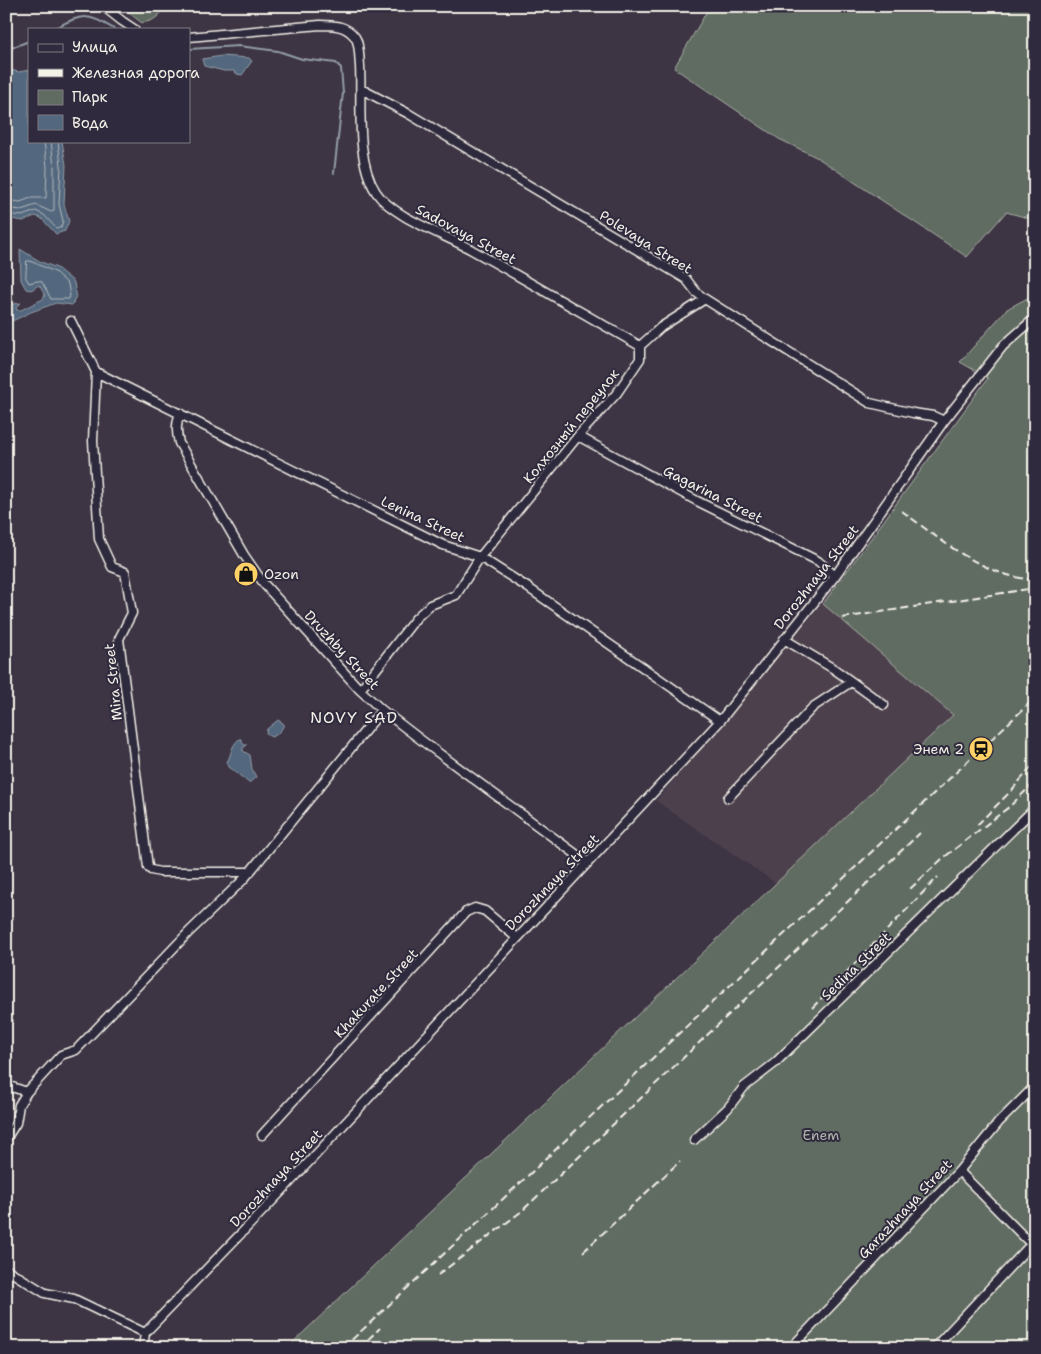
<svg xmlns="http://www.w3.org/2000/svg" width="1041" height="1354" viewBox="0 0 1041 1354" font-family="'Shantell Sans',sans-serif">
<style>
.built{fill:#4d404d}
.green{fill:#606c62;stroke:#aaaea5}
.water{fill:#53677e;stroke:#939ea8}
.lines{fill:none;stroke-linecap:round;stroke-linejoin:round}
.shore{stroke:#b4babe;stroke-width:1}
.stream{stroke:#939ea8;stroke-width:2}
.street-casing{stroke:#f4f1e8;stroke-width:11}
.street{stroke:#2f2a3d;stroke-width:8}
.rail{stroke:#f4f1e8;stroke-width:2;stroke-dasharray:8 4;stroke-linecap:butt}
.labels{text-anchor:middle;stroke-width:4;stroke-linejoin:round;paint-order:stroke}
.street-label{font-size:14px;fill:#f4f1e8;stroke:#2f2a3d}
.poi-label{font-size:14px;fill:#f4f1e8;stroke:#2f2a3d;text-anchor:start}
.park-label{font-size:14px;fill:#b1b5ac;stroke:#2f2a3d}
.quarter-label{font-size:16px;letter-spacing:1px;fill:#f4f1e8;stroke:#2f2a3d}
</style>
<rect width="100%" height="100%" fill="#3d3444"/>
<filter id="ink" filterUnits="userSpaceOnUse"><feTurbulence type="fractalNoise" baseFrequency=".02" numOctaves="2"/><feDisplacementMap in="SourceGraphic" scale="10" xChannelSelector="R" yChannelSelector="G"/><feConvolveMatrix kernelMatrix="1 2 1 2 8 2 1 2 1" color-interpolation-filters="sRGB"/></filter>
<g filter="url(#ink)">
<path class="built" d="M948,444L1035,799L796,897L656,801L802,628Z"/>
<path class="green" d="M120,6H164C160,18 152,21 142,23Z
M710,6H1035V224L1028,218L1006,212L967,257L818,158L779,139L674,68Z
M1035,294V1348H287L953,715L823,604L988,378L960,362L1007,309Z"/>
<path class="water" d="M222,56L249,58L252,61L242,75L237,74L234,71H224L204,66L202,59Z
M6,69L19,72L29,70V141H62L66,165L64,204L69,221L65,231L56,234L41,218L35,216L23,221L6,218Z
M20,249L41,262L57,268L74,282L76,296L72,305L56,303L31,312L6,324V305L21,303L16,307L17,310H21L43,299L45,295L39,285L31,290L26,289L21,280Z
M278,720L284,724C282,730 277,736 271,737L266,733L267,729Z
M239,739H241L244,745H247L243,748V751L250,755L252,769L256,777L249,783L229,767L227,762C232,753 231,746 239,739Z"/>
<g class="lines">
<path class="shore" d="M6,200L20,202L31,198H46L47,167L44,141
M6,208L21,210L36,205L51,212L54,211V167L51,141
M6,214L22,216L36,211L44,215L56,228L61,227L63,221L59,204L61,166L58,141
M27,261H30L55,272L68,284L70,295L69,299H51L42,282L37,281L29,283L26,278Z"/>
<path class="stream" d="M53,29C83,14 85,12 114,29
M189,49L239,46L278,51L302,59L336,63L341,68L343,93L334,173
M6,50L29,41"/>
<defs>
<path id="street" d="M103,6L122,21L134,29
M189,37L320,25C333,25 346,25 355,37C360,44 359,58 360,66C362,104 355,160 376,192C392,217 446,235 472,250C528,281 584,314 640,346
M361,89L409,114L686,279L696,292L705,299L870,403L913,413L933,416L944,421
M71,321L96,372L93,441L99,539L112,567L125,572L132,613L119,639L148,867L151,870L160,872H250
M96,372L443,545L480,557L527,587L720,721
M180,413C176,424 176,431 179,443L244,555L264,584L360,690L382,710L429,746L588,863
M578,436L697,501L818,561L835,576
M784,639L834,669L884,705
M360,690L416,618L430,605L456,595L480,557L578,436L617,393L640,359V346L661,327L705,299
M728,798L813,707L851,682
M6,1085L27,1092
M262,1135L466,912L475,908L485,911L517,938
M6,1139L16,1123L19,1105L27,1092L61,1055L76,1050L189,932L244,879L382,710
M694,1140L728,1108L744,1087L775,1063L1035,808
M959,1171L1035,1248
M6,1269L45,1293L74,1299L145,1333
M145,1333L280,1193L720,721L835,576L944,421L1003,346L1035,318
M143,1348L145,1333
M791,1348L959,1171L999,1122L1035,1086
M934,1348L1035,1240"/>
</defs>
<use href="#street" class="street-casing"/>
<use href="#street" class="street"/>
<path class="rail" d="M902,511C942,541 983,576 1035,580
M842,618L1035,588
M1030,682L1035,677
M977,825L1011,791L1035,763
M910,889L942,859L1009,807L1035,782
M812,1008L938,877
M583,1252L680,1161
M438,1275L522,1211L920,833
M343,1348L534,1170L1035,698
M359,1348L380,1328"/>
</g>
</g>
<defs>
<symbol id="shop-disc" viewBox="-11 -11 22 22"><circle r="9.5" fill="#ffd166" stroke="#2f2a3d"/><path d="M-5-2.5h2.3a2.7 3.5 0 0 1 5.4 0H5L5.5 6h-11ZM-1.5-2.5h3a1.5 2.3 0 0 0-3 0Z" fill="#111"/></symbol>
<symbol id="station-disc" viewBox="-11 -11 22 22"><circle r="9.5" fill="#ffd166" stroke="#2f2a3d"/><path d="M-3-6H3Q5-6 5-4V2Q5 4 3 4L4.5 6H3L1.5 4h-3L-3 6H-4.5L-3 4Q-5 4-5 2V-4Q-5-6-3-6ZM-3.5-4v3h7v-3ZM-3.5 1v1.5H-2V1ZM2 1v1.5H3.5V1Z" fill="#111"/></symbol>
</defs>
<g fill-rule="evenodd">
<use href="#shop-disc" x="232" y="560" width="28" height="28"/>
<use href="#station-disc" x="967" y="735" width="28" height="28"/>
</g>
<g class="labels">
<g class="street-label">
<text transform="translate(466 234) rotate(28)" y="5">Sadovaya Street</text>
<text transform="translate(646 242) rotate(32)" y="5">Polevaya Street</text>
<text transform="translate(571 426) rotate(-51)" y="5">Колхозный переулок</text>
<text transform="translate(713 494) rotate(27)" y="5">Gagarina Street</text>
<text transform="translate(423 519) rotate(25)" y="5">Lenina Street</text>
<text transform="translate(816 577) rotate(-52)" y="5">Dorozhnaya Street</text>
<text transform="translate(342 650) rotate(47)" y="5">Druzhby Street</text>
<text transform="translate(113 682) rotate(-96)" y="5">Mira Street</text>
<text transform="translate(552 882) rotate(-46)" y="5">Dorozhnaya Street</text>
<text transform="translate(856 966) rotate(-44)" y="5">Sedina Street</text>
<text transform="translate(376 993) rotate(-47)" y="5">Khakurate Street</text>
<text transform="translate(276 1178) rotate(-47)" y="5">Dorozhnaya Street</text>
<text transform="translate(905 1209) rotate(-47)" y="5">Garazhnaya Street</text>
</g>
<g class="poi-label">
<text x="264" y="579">Ozon</text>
<text x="964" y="754" text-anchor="end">Энем 2</text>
</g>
<g class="park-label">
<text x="821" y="1140">Enem</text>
</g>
<g class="quarter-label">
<text x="354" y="723">NOVY SAD</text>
</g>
</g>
<rect width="1041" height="1354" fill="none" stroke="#2f2a3d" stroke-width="25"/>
<rect x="12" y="12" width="1016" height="1329" fill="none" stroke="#f4f1e8" stroke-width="2" filter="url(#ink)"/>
<rect x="28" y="28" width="162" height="115" fill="#2f2a3d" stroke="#7e7a81"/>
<rect x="38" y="44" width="25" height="8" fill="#2f2a3d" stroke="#7e7a81"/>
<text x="72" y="52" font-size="15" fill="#f4f1e8">Улица</text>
<rect x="38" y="69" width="25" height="8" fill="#f4f1e8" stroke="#7e7a81"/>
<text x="72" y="78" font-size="15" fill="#f4f1e8">Железная дорога</text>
<rect x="38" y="90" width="25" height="15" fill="#606c62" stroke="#7e7a81"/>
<text x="72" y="102" font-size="15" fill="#f4f1e8">Парк</text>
<rect x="38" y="115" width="25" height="15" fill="#53677e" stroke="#7e7a81"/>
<text x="72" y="128" font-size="15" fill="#f4f1e8">Вода</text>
</svg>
